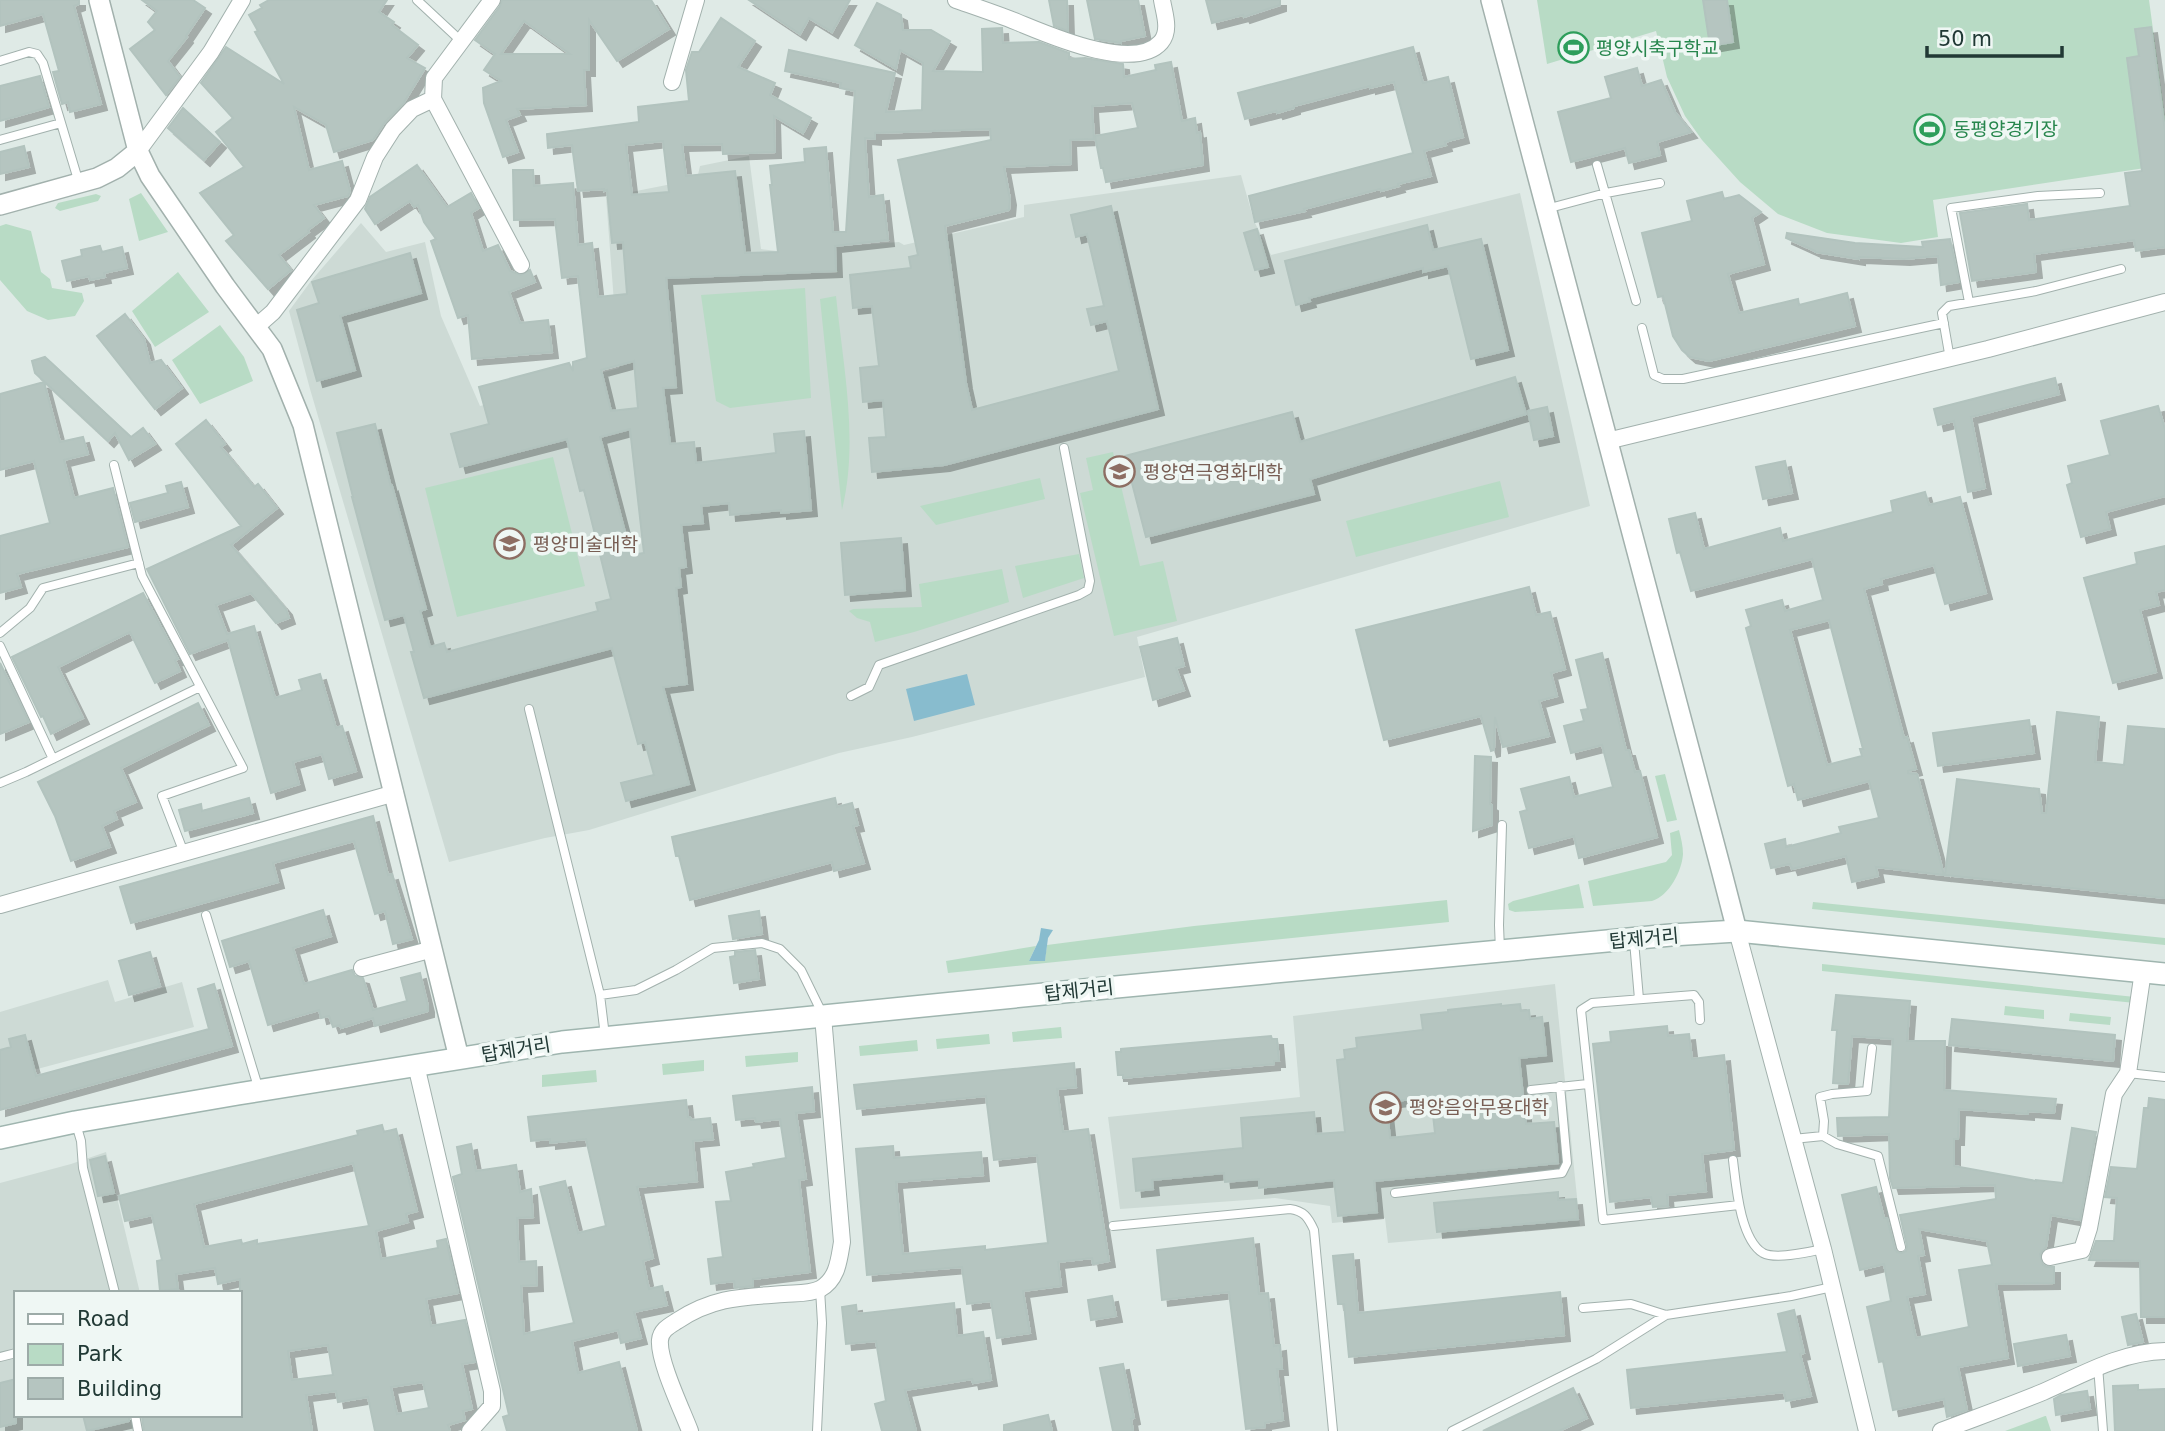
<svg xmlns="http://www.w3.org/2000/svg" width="2165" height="1431" viewBox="0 0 2165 1431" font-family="'DejaVu Sans','Noto Sans KR',sans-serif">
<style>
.built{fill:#cddad5}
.green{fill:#b8dbc5}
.water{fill:#88bcce}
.building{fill:#b5c5c0;stroke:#b2c3be;stroke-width:2;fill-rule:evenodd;filter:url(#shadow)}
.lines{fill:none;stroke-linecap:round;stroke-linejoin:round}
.service-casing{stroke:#a2b1ad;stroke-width:10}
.minor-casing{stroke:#a2b1ad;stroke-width:18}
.tertiary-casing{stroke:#a2b1ad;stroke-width:22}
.secondary-casing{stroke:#9fb5af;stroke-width:24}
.service{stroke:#fff;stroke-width:8}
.minor{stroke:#fff;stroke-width:16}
.tertiary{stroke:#fff;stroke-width:19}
.secondary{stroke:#fff;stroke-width:21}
.labels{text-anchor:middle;stroke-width:7;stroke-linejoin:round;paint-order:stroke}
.leisure-label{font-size:19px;fill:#27864d;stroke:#eff7f4;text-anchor:start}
.education-label{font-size:19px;fill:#785e54;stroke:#eff7f4;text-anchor:start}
.street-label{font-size:19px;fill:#213935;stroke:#eff7f4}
</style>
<defs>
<filter id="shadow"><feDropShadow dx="6" dy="6" stdDeviation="0" flood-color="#0004"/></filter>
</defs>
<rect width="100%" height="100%" fill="#dfeae6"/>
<path class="built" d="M749,156L761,249L777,251L899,242L904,245L1024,217V205L1241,175L1254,221L1271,255L1520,193L1590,506L1137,637L1145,677L912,737L839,753L589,830L545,838L449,862L310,389L289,311L311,281L361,223L386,252L425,242L441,316L480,406L619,368L606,197L697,179L700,166Z
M108,980L115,1002L182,982L194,1027L0,1079V1012Z
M1555,984L1580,1226L1388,1243L1385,1218L1332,1223L1330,1206L1275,1198L1120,1209L1108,1117L1300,1097L1293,1016Z
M106,1152L140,1293H16V1415H171L175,1431H0V1183L71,1164Z"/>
<path class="green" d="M1537,0H2149L2165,118V165L1933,200L1938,237L1901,243L1827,233L1778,214L1740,182L1702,140L1685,116L1667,77L1656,31L1547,64Z
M141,193L168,232L139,241L129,199Z
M96,194L101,196L98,201L60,211L55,208L58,203Z
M6,224L31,231L41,272L50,279L52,288L82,293L84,301L75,316L48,320L27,311L0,280V226Z
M178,272L209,312L155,347L132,311Z
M805,288L811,398L730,408L716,401L701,295Z
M836,296C843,366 859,441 842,510L820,299Z
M220,325L244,357L253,381L200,404L172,360Z
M1113,452L1140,566L1163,561L1177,621L1114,636L1080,493L1093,490L1086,458Z
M553,457L585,586L457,617L425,488Z
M1040,478L1045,499L936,525L920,506Z
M1500,481L1509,517L1356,557L1346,521Z
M1079,554L1084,578L1023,598L1015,566Z
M1002,569L1009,602L914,632L875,642L870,622L857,618L849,611L853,609L922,607L919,584Z
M1665,774L1677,820L1667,822L1655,776Z
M1679,830C1681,838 1683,846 1683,854C1682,871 1669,896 1652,901L1593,906L1588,881L1666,862L1672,855L1670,833Z
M1579,884L1584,908L1515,912L1509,910L1508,904L1513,901Z
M1447,900L1449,922L948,973L946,961L1036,946L1029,961L1045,960L1047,945L1194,926Z
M1813,902L2165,938V945L1812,909Z
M1822,964L2135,997V1003L1822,971Z
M2005,1006L2044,1010V1019L2004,1015Z
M2070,1013L2111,1017L2110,1025L2069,1021Z
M1061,1027L1062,1038L1013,1042L1012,1032Z
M989,1034L990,1044L937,1049L936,1039Z
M917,1040L918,1051L860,1056L859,1046Z
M798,1052V1062L746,1067L745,1056Z
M704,1060V1071L663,1075L662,1064Z
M596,1070L597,1082L542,1087V1075Z
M2046,1416L2051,1431H2005L2045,1416Z"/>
<path class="water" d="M967,674L975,705L914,721L906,689Z
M1041,928L1053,930L1048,938L1045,961H1029L1039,940Z"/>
<path class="building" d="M0,0H79V4L74,6L101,104L70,112L68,102L62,104L53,72L59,71L43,14L0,26Z
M142,0H193L205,8L186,36L187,37L168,61L180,77L166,95L130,49L155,30L148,22L157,11Z
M269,0H387L379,12L394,22L392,25L418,45L407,58L425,68L403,104L385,122L373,140L334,152L326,125L294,107L309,170L342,161L350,191L348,196L314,205L324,218L308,230L309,232L279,255L291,270L268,289L226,241L234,235L200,193L244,167L216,132L233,118L201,83L226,47L284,84L255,32L258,31L249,15L262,8L260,5Z
M502,0H651L669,29L617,61L589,20V70H584L586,105L517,109L520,115L506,120L518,152L503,157L484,103L483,88L501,81L484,70L495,54L475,40L500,6ZM524,21L570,54H501Z
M749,0H850L832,32L809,18L800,34Z
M1049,0H1067L1068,31L1054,26Z
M1087,0H1138L1145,36L1121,41V43L1095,39Z
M1206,0H1280V5L1244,17L1243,15L1212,23Z
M1703,0H1727L1733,42L1710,46Z
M877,3L901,15L903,30H931L950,41L933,71L983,72L982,29L1002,28L1003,43L1039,42L1069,53V59L1085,58L1123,64L1124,77L1156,70L1155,65L1171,62L1182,121L1195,118L1197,133L1200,132L1203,165L1106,182L1103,168H1101L1095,136L1138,128L1132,103L1092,106L1094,139L1070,140L1071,164L1004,167L1010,199L1009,210L945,226L966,383L972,410L1119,371L1107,321L1091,325L1087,309L1104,306L1087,234L1076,237L1071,215L1111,206L1158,409L944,465L872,472L869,438L886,437L883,400L863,402L860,368L879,366L872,306L853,308L850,275L911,268L909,257L918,255L898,160L991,140L990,129L875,133V139L865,138L869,197L883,195L888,240L835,246L836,271L666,278L676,387L663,388L670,444L694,442L696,463L776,453L774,434L804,431L811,510L781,513V510L730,515L729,503L701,506L703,523L681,525L686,567L679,568L681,587L676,588L687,684L663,687L689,784L626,801L621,783L654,775L645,742L638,744L612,648L424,698L411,652H414L404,615L385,620L352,497H353L337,433L375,424L391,487L392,486L426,609L420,611L430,647L444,643L447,652L598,611L596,603L611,599L584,490L580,491L567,439L460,467L451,434L489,424L479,387L569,363L573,371V362L587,358L578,276L562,278L555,219L514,220L513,170H533L534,186L573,183L578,245L592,243L598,297L627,294L623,242L612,243L607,190L604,191V189L578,191L572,145L548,148L547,134L639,122L638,107L689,101L686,70L692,52H699L721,18L755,41L738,67L775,83L770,95L811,118L803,133L774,116L775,152L723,154L722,144L682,145L686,176L735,171L745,253L778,252L770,185H772L770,166L805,162L804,149L826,147L833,232H846L855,91L840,88L841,83L785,71L789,50L895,73L886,112L922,110L923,63L900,50L896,69L855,45ZM663,141L669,192L632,195L626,145ZM634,361L638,408L611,411L601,370ZM630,429L644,553L631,555L600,437Z
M2151,27L2165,130V247L2136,251L2134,240L2034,254L2036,272L1972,281L1960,213L2027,204L2029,220L2130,206L2125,173L2142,171L2127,58L2139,56L2135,29Z
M1413,47L1423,83L1448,77L1463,137L1445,142L1446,145L1424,151L1431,176L1398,184L1399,186L1381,191L1380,189L1304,209L1305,211L1255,222L1249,196L1413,153L1394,82L1370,88V86L1294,106V108L1277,113L1276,111L1245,119L1238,93Z
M1637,68L1642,86L1661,80L1675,112L1691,132L1657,142L1660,155L1629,163L1625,148L1571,162L1558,112L1611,98L1605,77Z
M40,76L49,107L0,121V86Z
M183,108L220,142L204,160L168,128Z
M24,146L29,167L0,174V152Z
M417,165L447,207L471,193L479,208L471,213L483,251L498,245L510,271L521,275L530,270L535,282L509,292L520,323L548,320L552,352L472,359L468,315L458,318L431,241L436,239L424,222L418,205L414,207L410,201L375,224L365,209L370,197Z
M1722,192L1724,199L1739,195L1761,212L1752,218L1764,264L1728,274L1739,313L1798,299L1799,305L1847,293L1855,326L1709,361L1690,357L1682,350L1673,336L1663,296L1658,297L1642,233L1692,221L1687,201Z
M1427,225L1433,250L1481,239L1508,350L1471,359L1448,266L1423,272V268L1309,298L1310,301L1296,305L1285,261Z
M1257,229L1268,267L1255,270L1244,233Z
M1787,233L1855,243L1923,247L1922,242L1950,239L1959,282L1941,285L1938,256L1904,259L1859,257V259L1815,252V251L1786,238Z
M100,246L102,252L122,247L127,268L104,273L105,277L90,280L89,276L67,281L62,261L82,256L81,250Z
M410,253L421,293L340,316L355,370L317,381L297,310L319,303L312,282Z
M125,314L144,339L150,363L161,360L182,388L155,409L97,336Z
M45,357L131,437L143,428L155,444L129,460L115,433L108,441L35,373L32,361Z
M1515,377L1526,414L1310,479L1314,494L1146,537L1125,456L1292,412L1300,442Z
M2055,378L2059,394L1971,417L1985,488L1968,492L1954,421L1938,425L1934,409Z
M44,382L60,442L83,437L88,454L64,460L74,498L113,488L128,547L17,574L21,587L0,593V536L50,523L34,461L0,470V394Z
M2158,406L2165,429V496L2106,512L2110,529L2081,537L2067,485L2072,483L2068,466L2110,455L2101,421Z
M1547,407L1553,436L1534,440L1528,411Z
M206,420L225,444L221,447L254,487L258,484L277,508L231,545L286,609L289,618L276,623L251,593L216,605L227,634L254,626L275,698L302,690L299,680L320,674L336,728L342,726L356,771L329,779L322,754L293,762L299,784L271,793L228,640L190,654L147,569L241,526L176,444Z
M1785,461L1792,493L1763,499L1756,467Z
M181,482L188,507L135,522L130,503L168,493L166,486Z
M1925,492L1929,505L1960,497L1986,593L1945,604L1934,565L1881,579L1882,584L1864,589L1904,738L1907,737L1916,769L1908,771V773L1917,774L1944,875L1876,867L1878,876L1852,882L1846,856L1792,869L1790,864L1771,868L1765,844L1785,839L1786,847L1841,833L1839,827L1879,818L1869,781L1798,800L1794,784L1788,786L1746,628L1751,626L1746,610L1782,600L1785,611L1823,600L1812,559L1691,591L1680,552L1677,553L1669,519L1695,513L1704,549L1780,528L1783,541L1893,512L1891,501ZM1829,620L1863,749H1860L1862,756L1827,765L1790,630Z
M901,538L905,590L845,595L841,543Z
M2165,546V590L2156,592L2159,605L2140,610L2156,672L2113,683L2084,578L2137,564L2135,553Z
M1529,587L1536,615L1550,612L1565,669L1551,673L1557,696L1539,701L1549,736L1503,747L1495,717L1494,750L1491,751L1481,716L1384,740L1356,630Z
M143,593L178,659L175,660L180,671L155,683L130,632L107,643L58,667L83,718L51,734L43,716L41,717L12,657Z
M1177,638L1184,666L1176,668L1184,690L1153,700L1140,647Z
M1602,653L1626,750H1629L1635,772L1640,771L1657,837L1579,858L1574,836L1529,848L1520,812L1527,810L1521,789L1569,777L1574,797L1613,787L1602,745L1571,753L1564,726L1584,721L1581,710L1588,709L1576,660Z
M0,663L29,722L0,734Z
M198,703L209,725L121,768L136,802L114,811L117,819L102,826L110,847L71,861L55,816L38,782Z
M2057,712L2099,717L2095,762L2124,765L2128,726L2165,729V898L1945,875L1957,779L2039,789L2042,813H2046Z
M2029,720L2034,753L1938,766L1933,733Z
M1475,756L1491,757L1490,804L1492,805V825L1473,831Z
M249,798L253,813L185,831L179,810L201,804L202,811Z
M835,798L837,807L852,803L858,825L853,826L864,863L834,871L832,862L690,900L679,856H676L672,837Z
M373,816L388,875L392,874L412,939L393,944L385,911L375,914L354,841L273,863L278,882L131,923L120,887Z
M323,910L331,936L293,948L304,984L352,970L355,976L363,978L373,1010L407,1001L401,978L420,973L428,1006V1011L375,1026L373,1018L341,1028L340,1025L333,1027L329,1016L321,1018L319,1010L268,1025L249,961L230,967L222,941Z
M759,911L762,934L733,939L729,916Z
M755,950L759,979L734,983L730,957L735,956V952Z
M150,952L160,986L129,995L119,961Z
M214,984L232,1046L0,1110V1050L11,1047L9,1039L25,1035L36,1076L209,1029L198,989Z
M1836,995L1910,1001L1907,1041H1945L1944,1090L2056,1099L2054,1113L2028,1111V1114L1959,1109L1958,1139H1954V1166L2036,1181V1180L2063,1183L2072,1128L2096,1132L2080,1220L2051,1215L2046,1247L2040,1254L2043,1265L2047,1267H2054V1283L1996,1284L2008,1358L1958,1367L1967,1410L1947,1417L1944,1399L1893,1410L1883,1361L1879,1362L1867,1307L1891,1301L1884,1264L1860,1270L1842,1195L1876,1187L1884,1218H1887L1895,1249L1897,1252L1902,1253L1906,1251L1907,1246L1900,1215L1996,1199L1995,1185L1893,1188L1890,1178L1889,1134L1838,1136L1837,1118L1889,1117L1893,1039L1852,1036L1848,1084L1833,1083L1837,1030H1832ZM1919,1229L1987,1241L1992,1265L1959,1270L1969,1327L1916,1338L1907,1297L1925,1294L1918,1256L1924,1255Z
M1501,1004V1006L1520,1004L1521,1011L1529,1010L1530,1019L1542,1017L1546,1055L1519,1058L1526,1124L1554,1122L1558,1163L1374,1181L1377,1212L1338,1216L1334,1180L1259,1188V1179L1225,1182L1224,1173L1152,1180L1153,1189L1136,1191L1133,1159L1243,1148L1241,1118L1314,1112L1316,1134L1345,1132L1337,1060L1345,1059L1344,1050L1357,1048L1356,1038L1423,1030L1421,1015L1448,1012V1010ZM1431,1097L1435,1133L1390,1138L1386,1102Z
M1952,1019L2115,1035L2113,1061L1949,1045Z
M1667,1026L1668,1036L1689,1034L1692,1059L1724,1055L1734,1150L1702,1154L1706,1191L1667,1195L1668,1206L1653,1207L1651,1197L1610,1202L1593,1044L1611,1042L1610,1032Z
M1271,1036L1272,1039H1277L1279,1061H1274V1064L1123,1078V1075H1118L1116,1052H1121V1049Z
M1074,1063L1076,1087L1057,1089L1063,1132L1088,1129L1109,1261L1093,1264L1092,1258L1058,1262L1061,1286L1023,1291L1030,1333L997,1338L991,1301L967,1304L962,1267L867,1275L856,1149L893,1146L894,1158L981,1152L983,1175L896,1182L903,1254L985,1246V1250L1048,1243L1037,1155L994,1160L986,1096L857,1109L854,1085Z
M812,1087L814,1111L796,1113L806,1179L799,1180L810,1272L753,1279V1286L735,1288L734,1281L711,1284L708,1259L723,1257L716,1202L731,1201L726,1172L754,1167L753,1164L786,1158L780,1119L756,1122L755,1118L736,1120L733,1096Z
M2149,1098L2165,1100V1317H2141L2140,1261L2089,1260L2096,1241H2114L2117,1198L2105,1197L2111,1167L2137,1169L2144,1108H2148Z
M686,1100L688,1117H690L691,1120L710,1118L713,1139L693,1141L697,1181L637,1187L653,1258L643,1261L649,1289L662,1286L667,1305L634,1312L641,1338L621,1343L618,1330L572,1341L578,1373L619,1362L637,1431H507L503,1417L509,1415L453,1177L462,1174L457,1147L471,1144L476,1171L516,1165L520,1192L531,1189L533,1217L517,1218L519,1262L536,1261L537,1285L521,1286L524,1334L574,1323L540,1187L565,1181L578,1233L606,1226L586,1139L550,1143V1139L531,1141L528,1117Z
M382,1125L384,1132L396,1129L417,1211L406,1214L408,1222L376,1231L381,1259L438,1248L437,1241L446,1239L458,1293L426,1299L431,1326L465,1320L475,1362L462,1364L472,1409L463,1411L465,1420L448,1425L450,1431H375L368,1397L338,1402L336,1391L306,1395L312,1431H144L142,1416L147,1415H240V1279L218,1284L215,1268L176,1274L178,1289L160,1291L157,1261L162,1260L152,1215L125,1221L119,1196L358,1135L357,1131ZM353,1163L369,1226L257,1244V1240L242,1244L241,1240L204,1247L194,1204ZM328,1345L333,1375L292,1380L288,1351ZM423,1382L429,1408L397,1414L391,1387Z
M105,1156L114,1193L98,1196L90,1160Z
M1558,1192V1200L1576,1199L1578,1219L1437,1232L1434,1203Z
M1253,1238L1259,1294L1268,1293L1274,1346L1280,1345L1282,1369H1277L1283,1420L1265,1423V1427L1246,1429L1229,1292L1162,1300L1157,1250Z
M1353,1254L1358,1313L1560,1292L1564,1335L1349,1357L1344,1304H1338L1333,1256Z
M1112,1296L1116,1316L1091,1320L1088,1300Z
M954,1303L957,1336L983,1332L991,1380L973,1383L972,1379L905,1390L916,1431H882L875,1404L886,1401L876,1341L846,1344L842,1307L856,1305L857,1314Z
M1794,1310L1804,1353L1800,1354L1811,1396L1786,1401L1784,1392L1631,1408L1627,1370L1787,1352L1778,1314Z
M2136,1314L2143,1342L2128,1345L2122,1317Z
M2066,1335L2070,1356L2018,1366L2014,1344Z
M1123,1364L1134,1418L1131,1419L1133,1431H1113L1100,1368Z
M16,1379V1423L0,1427V1383Z
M2138,1385V1390L2165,1389V1431H2115L2113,1386Z
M1573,1388L1587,1418L1559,1431H1483Z
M2087,1391L2090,1409L2056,1415L2054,1399L2061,1395Z
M83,1415H129V1421L87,1431Z
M1048,1415L1052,1431H1004V1425Z"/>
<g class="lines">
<defs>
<path id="service" d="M417,0L461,41
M0,61L29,52L37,54L43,63L79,183
M0,140L61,123
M1597,165L1636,301
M1546,209L1606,193L1660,183
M1969,302L1951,208L2038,196L2100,193
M1642,328L1654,375L1663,379H1683L1944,323
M1950,359L1942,313L1949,306L2036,291L2121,269
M114,465L142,576L243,768L162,796L184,853
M0,633L30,608L43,588L139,563
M0,646L53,759
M851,696L869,687L879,665L1079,595L1088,590L1090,581L1064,448
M529,709L600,995L605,1036
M0,783L26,772L200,687
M206,915L259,1090
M1634,941L1639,999
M1500,951L1499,925L1502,825
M600,995L636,990L676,970L713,948L762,943L780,949L801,970L822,1013
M1700,1020L1699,1002L1694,995L1592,1003L1581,1010L1603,1220L1739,1205
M2128,1073L2165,1077
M1531,1090L1588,1084
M76,1124L81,1141L83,1168L115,1293
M1823,1136L1824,1121L1820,1097L1832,1094L1867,1091L1872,1048
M1793,1139L1823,1136L1837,1144L1878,1156L1901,1247
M1733,1160C1736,1185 1740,1239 1763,1253C1776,1260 1809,1252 1823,1249
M1395,1193L1562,1173L1567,1163L1560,1086
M1113,1226L1290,1209C1304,1211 1308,1217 1314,1230L1333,1431
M1583,1308L1631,1304L1666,1315L1791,1296L1832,1287
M0,1357L16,1353
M2098,1366L2103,1431
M135,1415L138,1431
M817,1431L822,1323L820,1289
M1452,1431L1596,1359L1666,1315"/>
<path id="minor" d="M492,0L434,78L433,99L521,265
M956,0C976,7 997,14 1017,22C1049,35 1134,73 1161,42C1171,30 1164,13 1162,0
M672,82L696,0
M138,151L211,52L242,0
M256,327L273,312L358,200L375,157L393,129L412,109L433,99
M1607,441L1988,349L2165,302
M0,905L395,793
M1737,931L1823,1249L1867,1431
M362,968L433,949
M416,1065L492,1391V1406L470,1431
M2050,1257L2082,1250L2089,1228L2114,1094L2128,1073L2143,971
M690,1431C682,1410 658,1360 660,1340C661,1330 669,1326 677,1321C713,1297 742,1297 784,1294C795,1293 810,1294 820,1289C838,1279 839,1259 842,1242L823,1016
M1941,1431C1975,1418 2009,1406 2043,1392C2082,1375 2120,1352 2165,1351"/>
<path id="tertiary" d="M99,0L138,151L150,176L225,286L272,349L303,425L459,1058
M1491,0C1573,310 1657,620 1737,931
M0,205L97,178L117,168L138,151"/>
<path id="secondary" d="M0,1138L75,1122L238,1094L562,1042L1084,990L1671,935L1737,931L2165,974"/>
</defs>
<use href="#service" class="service-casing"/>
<use href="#minor" class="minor-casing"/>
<use href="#tertiary" class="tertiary-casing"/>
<use href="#secondary" class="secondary-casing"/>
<use href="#service" class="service"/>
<use href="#minor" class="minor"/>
<use href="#tertiary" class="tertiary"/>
<use href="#secondary" class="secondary"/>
</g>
<defs>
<symbol id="stadium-ring" viewBox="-11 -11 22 22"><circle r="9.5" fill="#eff7f4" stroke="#2e9e5b" stroke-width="1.5"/><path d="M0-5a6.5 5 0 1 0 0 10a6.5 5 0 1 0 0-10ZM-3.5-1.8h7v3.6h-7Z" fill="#2e9e5b"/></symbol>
<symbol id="university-ring" viewBox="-11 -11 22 22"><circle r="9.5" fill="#eff7f4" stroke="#8d6e63" stroke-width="1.5"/><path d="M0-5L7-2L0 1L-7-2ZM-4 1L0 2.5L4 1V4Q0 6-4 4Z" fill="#8d6e63"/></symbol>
</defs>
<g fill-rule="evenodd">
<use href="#stadium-ring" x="1556" y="30" width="35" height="35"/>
<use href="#stadium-ring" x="1912" y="112" width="35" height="35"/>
<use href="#university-ring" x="1102" y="454" width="35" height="35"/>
<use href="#university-ring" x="492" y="526" width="35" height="35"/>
<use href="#university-ring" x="1368" y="1090" width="35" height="35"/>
</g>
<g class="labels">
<g class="leisure-label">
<text x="1596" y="55">평양시축구학교</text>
<text x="1953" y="136">동평양경기장</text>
</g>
<g class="education-label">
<text x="1143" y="479">평양연극영화대학</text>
<text x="533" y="551">평양미술대학</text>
<text x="1409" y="1114">평양음악무용대학</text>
</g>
<g class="street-label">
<text transform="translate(1644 938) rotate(-5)" y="7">탑제거리</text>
<text transform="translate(1079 990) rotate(-6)" y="7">탑제거리</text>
<text transform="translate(516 1049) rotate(-9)" y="7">탑제거리</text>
</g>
</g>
<rect x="14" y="1291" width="228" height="126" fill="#eff7f4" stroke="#9daba8" stroke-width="2"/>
<rect x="28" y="1314" width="35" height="10" fill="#ffffff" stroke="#9daba8" stroke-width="2"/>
<text x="77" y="1326" font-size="21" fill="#213935">Road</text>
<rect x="28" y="1344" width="35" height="21" fill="#b8dbc5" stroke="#9daba8" stroke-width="2"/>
<text x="77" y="1361" font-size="21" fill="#213935">Park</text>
<rect x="28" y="1378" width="35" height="21" fill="#b5c5c0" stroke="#9daba8" stroke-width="2"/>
<text x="77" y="1396" font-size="21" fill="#213935">Building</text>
<path d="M1927 46v10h135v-10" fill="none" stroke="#213935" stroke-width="3.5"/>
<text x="1938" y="46" font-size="21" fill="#213935" stroke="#eff7f4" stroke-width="5" paint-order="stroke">50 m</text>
</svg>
